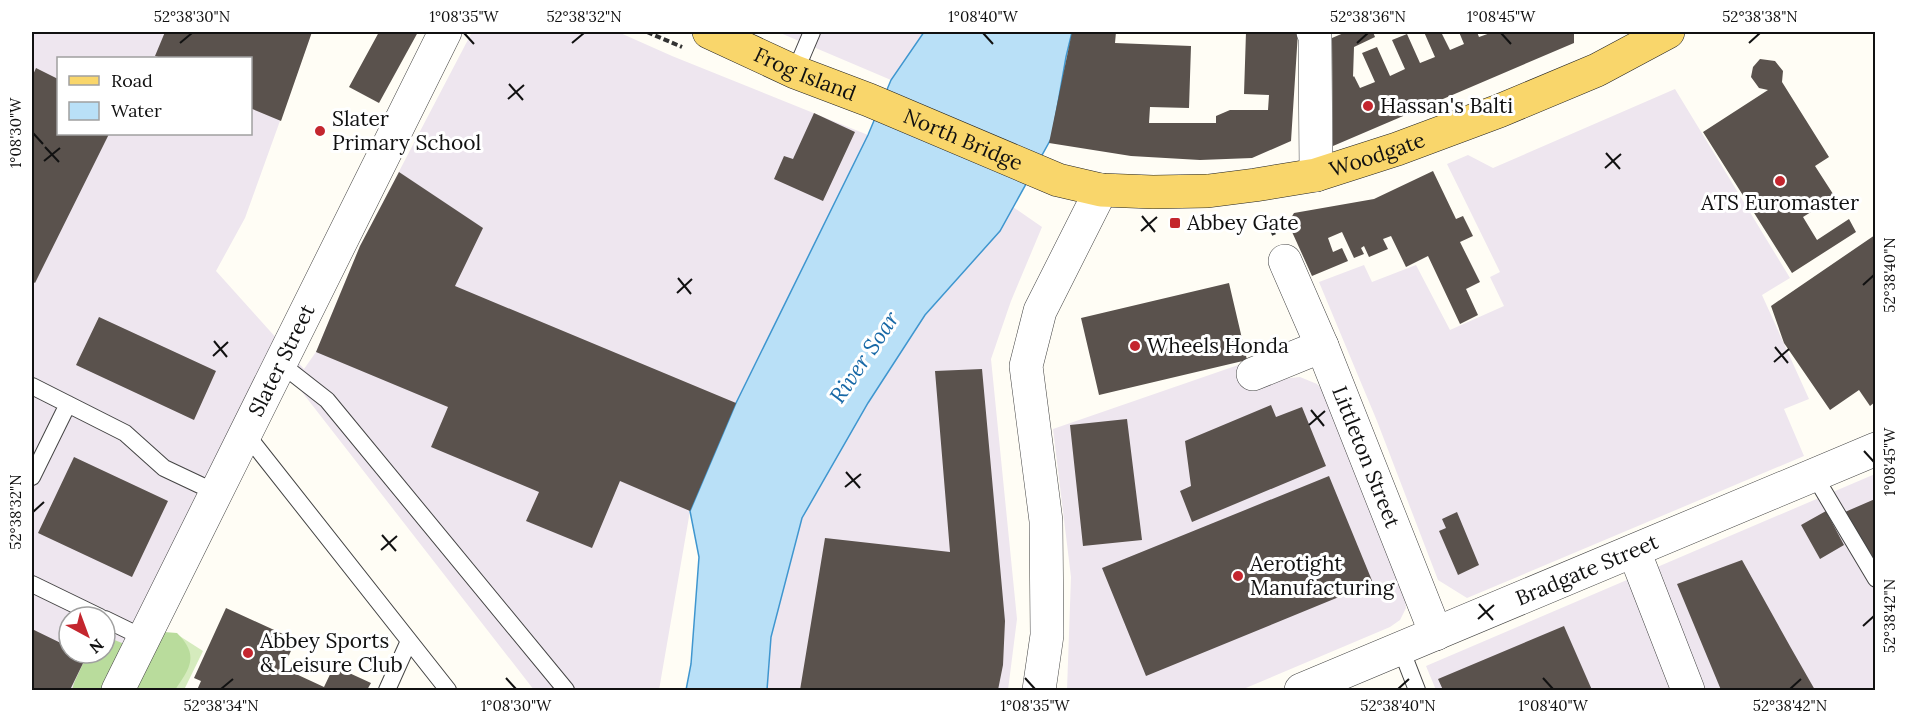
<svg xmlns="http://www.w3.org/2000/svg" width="1907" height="722" viewBox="0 0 1907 722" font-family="Lora,serif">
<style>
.industrial{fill:#eee6ef;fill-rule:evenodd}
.green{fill:#d5ebbd}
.forest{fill:#b9dc9c}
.water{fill:#b9e0f7;stroke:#3f96cf;stroke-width:1.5}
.building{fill:#5a524d}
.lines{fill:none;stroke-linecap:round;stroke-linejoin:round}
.service-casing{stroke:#444;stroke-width:18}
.minor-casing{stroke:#444;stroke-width:34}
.tertiary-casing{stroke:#444;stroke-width:34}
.primary-casing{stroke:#222;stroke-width:34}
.path{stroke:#333;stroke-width:4;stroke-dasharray:6 3;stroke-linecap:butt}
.service{stroke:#fff;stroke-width:16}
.minor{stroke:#fff;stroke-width:33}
.tertiary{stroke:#fff;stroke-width:33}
.primary{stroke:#f9d66b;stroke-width:33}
.ticks{fill:none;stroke:#111;stroke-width:2}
.poi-dot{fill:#c4262e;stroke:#fff;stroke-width:2}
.labels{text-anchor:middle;stroke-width:6;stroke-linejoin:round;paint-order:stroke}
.street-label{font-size:21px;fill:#111;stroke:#fff}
.poi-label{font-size:21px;fill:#111;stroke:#fff;text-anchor:start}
.water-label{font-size:22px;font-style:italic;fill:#1768a6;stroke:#fff}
.neatline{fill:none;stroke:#111;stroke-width:2}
.ticks-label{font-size:15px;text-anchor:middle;fill:#111}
</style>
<rect width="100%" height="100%" fill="#fffdf5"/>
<path class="industrial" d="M32,32H312L245,218L216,271L304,369L316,352L360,246L472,32H618L672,56L868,135L736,403L690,511L659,690H534L281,365L118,690H32ZM58,58H250V134H58ZM69,617H105V653H69Z
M778,32H924L891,80Z
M1675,89L1790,278L1762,295L1809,399L1784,409L1804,456L1467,598L1438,580L1377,421L1319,282L1364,265L1372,282L1416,265L1450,330L1504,306L1490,277L1500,272L1447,164L1468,155L1493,168Z
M1013,207L1042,227L1011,301L991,359L1017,619L1008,690H767L771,637L802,518L868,403L925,314L1000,231Z
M1247,362L1281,379L1300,377L1317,384L1332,399L1404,592L1406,608L1400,620L1390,627L1241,690H1067L1071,577L1053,429Z
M1875,474V690H1436L1426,666Z"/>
<path class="green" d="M178,635L203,651L184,690H146Z"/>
<path class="forest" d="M164,632L177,633C199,655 191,667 175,690H121Z
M112,639L122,643L128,651L104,690H72L74,683L87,655L105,653V640Z"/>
<path class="water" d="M924,32H1072L1066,57L1052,137L1000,231L925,315L868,403L802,518L771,637L767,690H686L691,664L699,557L690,511L736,403L868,135L891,80Z"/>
<path class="building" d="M165,32H312L281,121L250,108V58H162L155,56Z
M379,32H418L379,103L349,87Z
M1072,32H1116L1115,43L1191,46L1189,108L1150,107L1149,123H1216V116L1230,110H1268L1269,95L1244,94L1246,32H1298L1291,141L1252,158L1200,160L1131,156L1049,143Z
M1346,32H1373L1375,37L1354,47L1353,77L1354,76L1360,88L1375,82L1362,53L1377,47L1390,76L1405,69L1392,40L1407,34L1420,63L1435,57L1424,32H1441L1450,50L1464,44L1459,32H1477L1479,37L1493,32H1574V43L1333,146L1332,38Z
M1760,59L1775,61L1783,71L1782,82L1829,157L1815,166L1835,197L1803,217L1817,240L1849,219L1856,232L1792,273L1703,132L1768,90L1759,88L1751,77L1753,67Z
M36,68L58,79V134H109L35,283L32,281V77Z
M814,113L855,132L823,201L774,179L784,156L793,159Z
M1433,171L1456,219L1463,216L1473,236L1460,242L1480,282L1466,289L1478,315L1460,324L1428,256L1406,267L1391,236L1383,239L1388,249L1369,257L1364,246L1361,248L1364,254L1354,258L1342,232L1328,238L1333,252L1342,248L1348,261L1312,276L1288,223L1294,213L1374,199Z
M399,172L483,228L455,286L736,403L690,511L620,481L592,548L526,521L539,492L431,447L448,407L316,352L360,246Z
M1875,235V402L1870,406L1859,390L1830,410L1784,343L1771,306Z
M1229,283L1247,360L1099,395L1081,318Z
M99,317L216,371L194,420L76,365Z
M982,369L1005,621L1003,665L998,690H800L825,538L950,552L935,371Z
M1271,405L1276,417L1302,407L1326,466L1192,522L1180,491L1191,486L1185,441Z
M1127,419L1142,540L1083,546L1070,425Z
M74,457L168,501L132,577L38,533Z
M1329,476L1373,583L1146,676L1102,568Z
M1875,499V566L1845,512Z
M1826,511L1844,545L1820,559L1801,525Z
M1457,512L1479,565L1458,575L1439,531L1446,528L1442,519Z
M1742,560L1791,648L1815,690H1721L1677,584Z
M226,608L296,640L283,668L324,687L334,666L371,683L367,690H197L201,681L194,678Z
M1564,626L1592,690H1443L1438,679Z
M32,629L69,647V653H82L87,655L70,690H32Z"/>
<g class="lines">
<defs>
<path id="service" d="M795,72L812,32
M281,364L327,400L566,690
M32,386L125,433L164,468L217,493
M246,434L448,690
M1814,475L1876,579
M32,477L68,404
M32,584L100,617
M105,619L144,638
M1401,649L1417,690
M387,690L409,641"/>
<g id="minor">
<path d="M1313,32L1315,36L1316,175"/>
<path id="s1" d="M1285,261L1322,346L1436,634"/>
<path d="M1253,374L1322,346"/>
<path d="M1634,551L1688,690"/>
<path id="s2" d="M118,690L445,32"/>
<path id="s3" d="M1301,690L1876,449"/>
</g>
<path id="tertiary" d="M1039,690L1047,635L1046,521L1026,366L1040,311L1101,190"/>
<g id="primary">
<path id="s4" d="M709,32L795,72L869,100L1058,180L1101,190L1153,192L1208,191L1255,185L1316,175L1397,149L1499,111L1597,70L1668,32"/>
</g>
</defs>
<use href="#service" class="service-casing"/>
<use href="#minor" class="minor-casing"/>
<use href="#tertiary" class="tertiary-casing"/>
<use href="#primary" class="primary-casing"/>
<path class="path" d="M647,32L682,47
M1266,214L1274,235"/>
<use href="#service" class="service"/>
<use href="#minor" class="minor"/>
<use href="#tertiary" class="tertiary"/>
<use href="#primary" class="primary"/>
</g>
<path class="ticks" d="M464,33L474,44M983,33L993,44M1501,33L1511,44M180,43L192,33M572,43L584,33M1357,43L1368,33M1749,43L1760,33M509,84L523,100M508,99L524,85M33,133L43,144M45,147L59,162M1606,153L1620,169M44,161L60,148M1605,168L1621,154M1142,216L1155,232M1141,231L1157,217M678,278L691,294M1863,285L1874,275M677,293L692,279M214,341L227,357M1775,347L1788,363M213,356L228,342M1774,362L1789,349M1311,410L1324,426M1309,425L1325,411M1864,451L1874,462M846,472L860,488M845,487L861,474M33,512L44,502M382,535L396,551M381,550L397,536M1479,604L1493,620M1478,619L1494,605M1863,626L1874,616M506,678L516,689M1025,678L1035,689M1543,678L1553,689M221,689L233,679M1398,689L1409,679M1790,689L1801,679"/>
<g class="poi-dot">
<circle cx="1368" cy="106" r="6"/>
<circle cx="320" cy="131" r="6"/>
<circle cx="1780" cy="181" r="6"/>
<rect x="1169" y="217" width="12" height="12" rx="3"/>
<circle cx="1135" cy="346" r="6"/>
<circle cx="1238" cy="576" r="6"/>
<circle cx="248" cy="653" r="6"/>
</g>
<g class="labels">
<g class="street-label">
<text dy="7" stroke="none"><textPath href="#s4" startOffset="105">Frog Island</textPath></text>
<text dy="7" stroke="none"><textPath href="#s4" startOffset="276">North Bridge</textPath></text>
<text dy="7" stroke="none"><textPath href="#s4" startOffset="704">Woodgate</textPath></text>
<text dy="7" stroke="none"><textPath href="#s2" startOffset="368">Slater Street</textPath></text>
<text dy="7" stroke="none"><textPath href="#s1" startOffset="212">Littleton Street</textPath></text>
<text dy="7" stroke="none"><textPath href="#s3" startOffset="310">Bradgate Street</textPath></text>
</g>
<g class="poi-label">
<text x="1380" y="113">Hassan's Balti</text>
<text x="332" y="126">Slater<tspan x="332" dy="24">Primary School</tspan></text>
<text x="1780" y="210" text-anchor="middle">ATS Euromaster</text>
<text x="1187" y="230">Abbey Gate</text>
<text x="1147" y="353">Wheels Honda</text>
<text x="1250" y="571">Aerotight<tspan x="1250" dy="24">Manufacturing</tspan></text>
<text x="260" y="648">Abbey Sports<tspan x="260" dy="24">&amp; Leisure Club</tspan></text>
</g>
<g class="water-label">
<text transform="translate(864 357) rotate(-56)" y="8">River Soar</text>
</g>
</g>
<rect width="1907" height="722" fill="none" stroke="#ffffff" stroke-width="66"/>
<rect x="57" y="57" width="195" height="78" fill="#ffffff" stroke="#a0a0a0" stroke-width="1.5"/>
<rect x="69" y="76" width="30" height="9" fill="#f9d66b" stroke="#a0a0a0" stroke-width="1.5"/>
<text x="111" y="87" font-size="18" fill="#111111">Road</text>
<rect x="69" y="102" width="30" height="18" fill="#b9e0f7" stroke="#a0a0a0" stroke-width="1.5"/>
<text x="111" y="117" font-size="18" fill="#111111">Water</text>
<g transform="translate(87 635) rotate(139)"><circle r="28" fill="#ffffff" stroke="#a0a0a0" stroke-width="1.5"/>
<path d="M0-4.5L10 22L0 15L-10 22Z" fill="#c4262e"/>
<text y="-9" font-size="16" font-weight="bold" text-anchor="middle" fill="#111111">N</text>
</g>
<rect x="33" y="33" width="1841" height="656" class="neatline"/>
<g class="ticks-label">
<text x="192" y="22">52°38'30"N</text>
<text x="464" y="22">1°08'35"W</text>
<text x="584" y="22">52°38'32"N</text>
<text x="983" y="22">1°08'40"W</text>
<text x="1368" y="22">52°38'36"N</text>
<text x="1501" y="22">1°08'45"W</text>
<text x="1760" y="22">52°38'38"N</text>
<text transform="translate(16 133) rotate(-90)" y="5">1°08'30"W</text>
<text transform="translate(1890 275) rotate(-90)" y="5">52°38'40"N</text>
<text transform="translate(1890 462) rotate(-90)" y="5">1°08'45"W</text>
<text transform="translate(16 512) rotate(-90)" y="5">52°38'32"N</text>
<text transform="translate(1890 616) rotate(-90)" y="5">52°38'42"N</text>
<text x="221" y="711">52°38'34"N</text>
<text x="516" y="711">1°08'30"W</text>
<text x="1035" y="711">1°08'35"W</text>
<text x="1398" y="711">52°38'40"N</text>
<text x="1553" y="711">1°08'40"W</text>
<text x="1790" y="711">52°38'42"N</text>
</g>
</svg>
